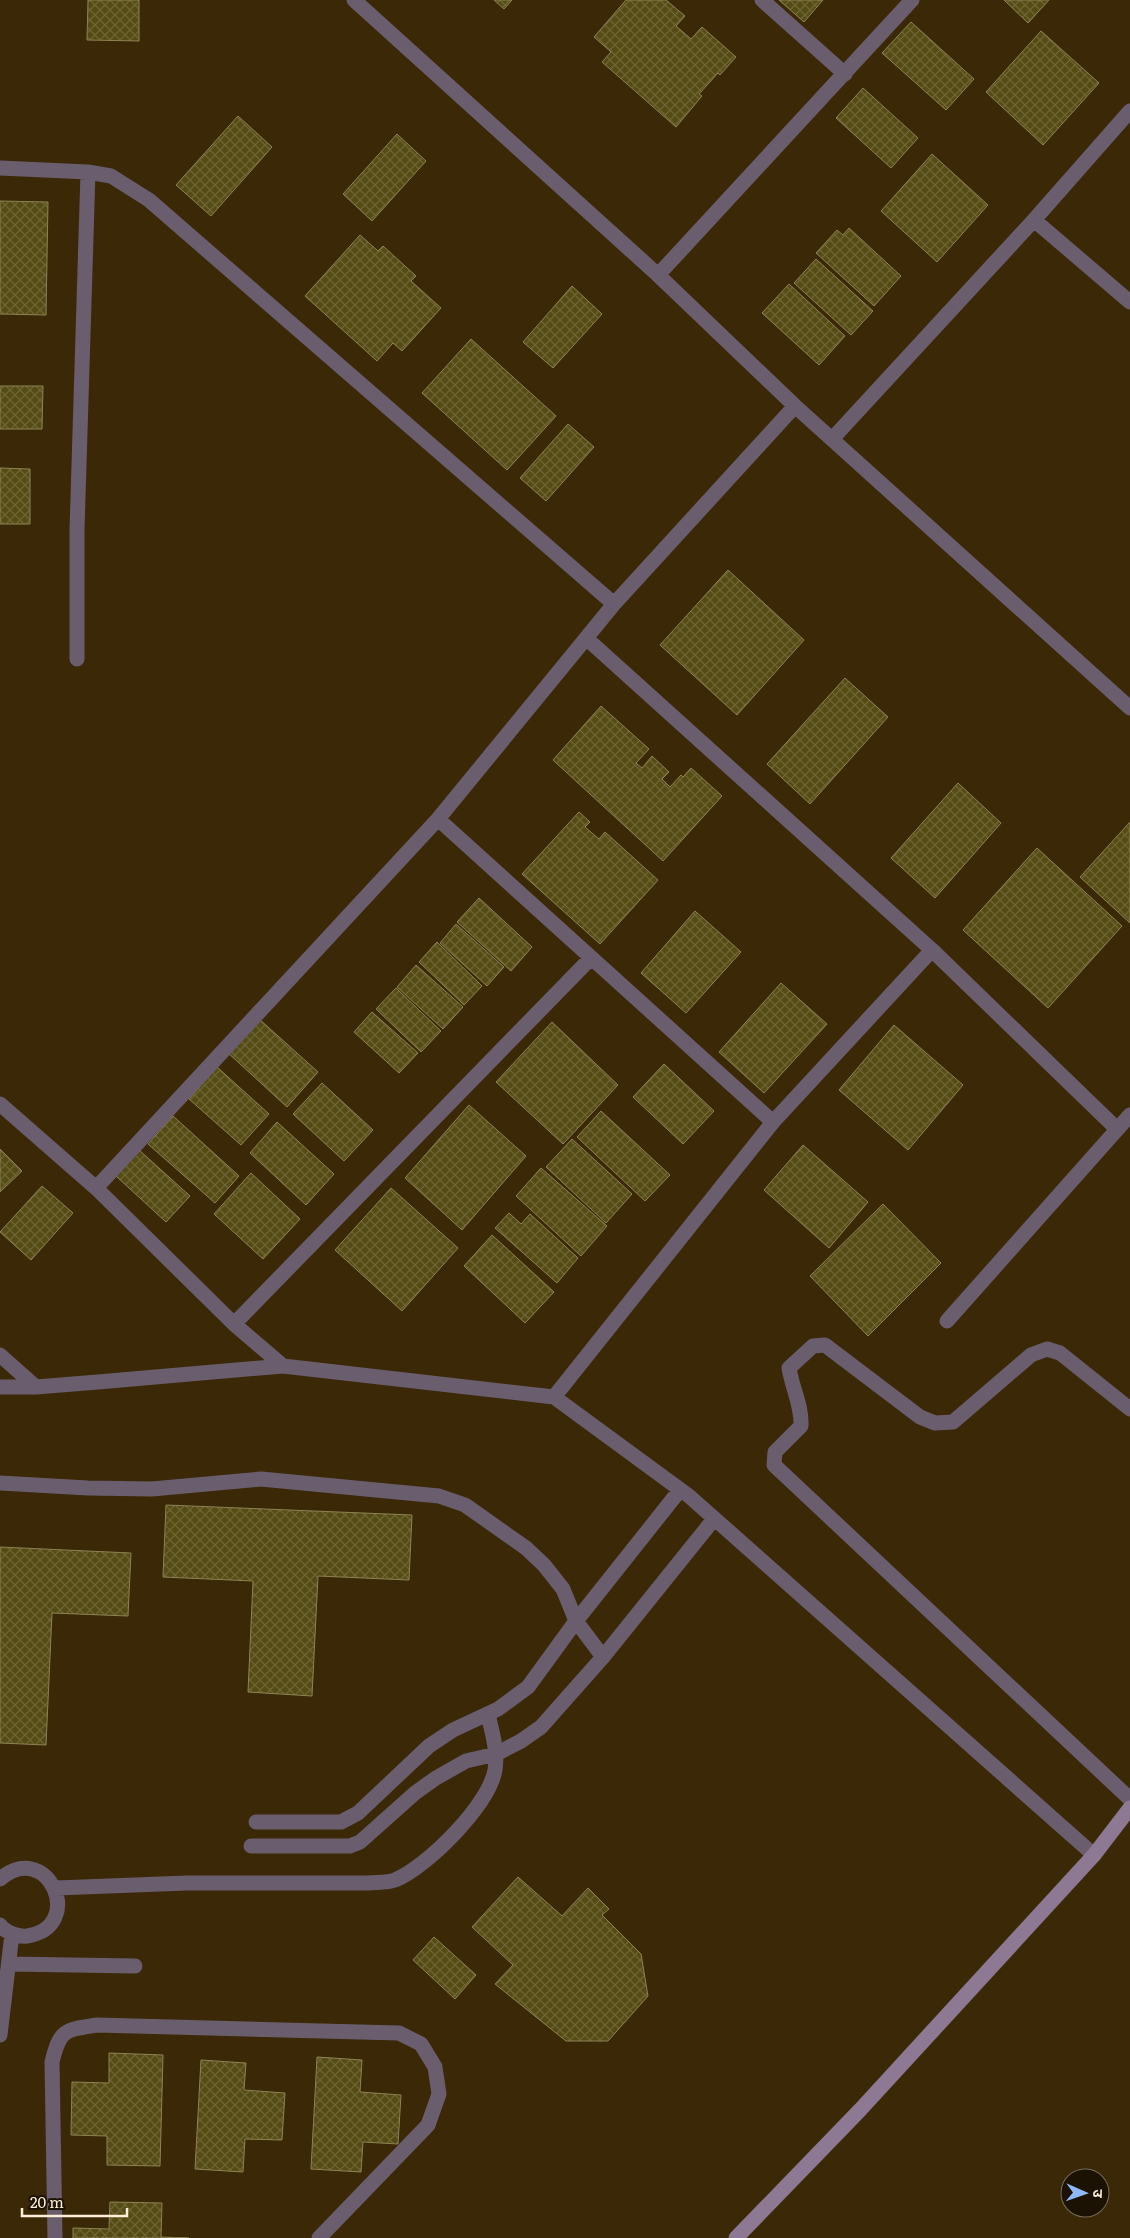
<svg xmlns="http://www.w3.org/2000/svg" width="1130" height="2238" viewBox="0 0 1130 2238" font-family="Literata,'Noto Sans Devanagari',serif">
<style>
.building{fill:url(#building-cross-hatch);stroke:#8d8354}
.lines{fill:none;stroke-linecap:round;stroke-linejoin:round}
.lane{stroke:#6a5d6e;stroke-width:15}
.street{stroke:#6a5d6e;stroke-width:15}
.secondary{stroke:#8d7993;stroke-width:15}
</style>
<defs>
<pattern id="building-cross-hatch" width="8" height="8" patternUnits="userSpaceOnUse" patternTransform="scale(1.25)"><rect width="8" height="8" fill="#554b14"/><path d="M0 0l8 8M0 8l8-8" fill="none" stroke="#6e6535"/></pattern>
</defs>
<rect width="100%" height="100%" fill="#3a2807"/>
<path class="building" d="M88,0H139V41L87,40Z
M494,0H512L504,9Z
M626,0H666L685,16L676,26L691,39L702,27L736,57L720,75L718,73L699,94L702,96L676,127L602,62L611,52L594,37Z
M779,0H823L804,22Z
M1004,0H1049L1028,23Z
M911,22L974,79L946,110L882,53Z
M1041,31L1099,83L1043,145L986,92Z
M863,88L918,138L891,168L836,118Z
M238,116L272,147L211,216L176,185Z
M397,134L426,161L372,221L343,194Z
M932,154L988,205L937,262L881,211Z
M0,201L48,202L46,315L0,314Z
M849,228L901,276L874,306L816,253L837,230L843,235Z
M360,235L378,251L383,246L416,276L411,281L441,308L402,351L393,343L377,361L305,296Z
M816,259L873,311L851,335L794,283Z
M789,284L845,336L819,365L762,313Z
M572,286L602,314L553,368L523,342Z
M471,339L556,416L507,470L422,393Z
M0,386H43L42,429H0Z
M568,424L594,447L546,501L520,478Z
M0,468L30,469V524H0Z
M728,570L804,640L737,715L660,645Z
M845,678L888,717L810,804L767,764Z
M601,706L649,749L636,763L642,768L652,756L669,772L662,779L670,787L681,775L683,777L691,768L722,796L663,861L553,760Z
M958,783L1001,823L935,898L891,858Z
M579,812L590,822L585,827L599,839L605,832L658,880L600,944L522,874Z
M1130,822V923L1080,877Z
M1037,848L1122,926L1048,1008L963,930Z
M479,898L532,947L511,971L457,922Z
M695,911L741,952L686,1013L641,973Z
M456,924L504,967L487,986L440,943Z
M437,942L482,986L464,1005L419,962Z
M416,965L463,1007L443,1029L397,987Z
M781,983L827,1024L764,1093L719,1052Z
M396,988L441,1031L421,1052L376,1009Z
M372,1012L418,1053L399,1073L354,1032Z
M258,1018L318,1072L287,1107L227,1052Z
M552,1022L618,1085L563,1144L496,1082Z
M894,1025L963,1085L908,1150L839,1090Z
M664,1064L714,1111L683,1144L633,1097Z
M217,1067L269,1114L241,1145L189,1099Z
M322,1083L373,1130L344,1161L293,1114Z
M469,1105L526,1156L462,1230L405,1178Z
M601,1111L670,1175L645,1201L577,1137Z
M173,1116L239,1176L215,1203L148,1144Z
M277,1122L334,1174L306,1205L250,1153Z
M572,1139L632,1194L606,1223L546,1167Z
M803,1145L868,1202L829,1248L764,1190Z
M0,1149L22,1171L0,1192Z
M139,1150L190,1196L166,1222L116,1176Z
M541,1168L607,1226L581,1256L516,1196Z
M251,1173L300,1219L263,1259L214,1214Z
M42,1186L73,1213L31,1260L0,1232Z
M391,1188L458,1248L402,1311L335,1250Z
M883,1204L941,1263L868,1336L810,1276Z
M509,1213L521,1224L530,1214L578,1258L557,1283L495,1228Z
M492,1235L554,1292L525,1323L464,1266Z
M166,1505L412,1515L409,1580L318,1576L312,1696L248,1692L253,1581L163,1577Z
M0,1547L131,1553L128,1616L52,1613L46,1745L0,1743Z
M518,1877L562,1916L588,1888L609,1909L602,1915L641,1954L648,1996L608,2041H566L495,1984L513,1965L472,1927Z
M434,1937L476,1975L455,1999L413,1960Z
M109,2053L163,2055L160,2166L107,2165V2136L71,2135L72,2082L109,2083Z
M317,2057L362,2060L360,2092L401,2095L398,2144L363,2142L361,2172L311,2169Z
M201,2060L246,2063L244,2090L285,2093L282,2140L245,2139L243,2172L195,2169Z
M110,2202L162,2203L161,2237L189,2238H73V2228L109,2229Z"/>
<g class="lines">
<path class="lane" d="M1130,1409L1060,1353L1047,1349L1031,1355L953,1422L935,1423L920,1417L825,1345L813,1346L789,1368C792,1388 802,1405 801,1426L775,1452L774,1465L1130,1799"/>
<path class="street" d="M354,0L658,275L795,406L1130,708
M762,0L845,74
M0,168L88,172L111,176L149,200L614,604
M1034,220L1130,302
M658,275L912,0
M833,438L1034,220L1130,111
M586,638L932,950L1117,1129
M77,659V530L88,172
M438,819L773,1122
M0,1104L96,1188L234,1324L283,1366
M96,1188L438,819L614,604L795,406
M947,1321L1130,1115
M234,1324L591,958
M0,1355L36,1387
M0,1387H36L98,1382L283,1366L554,1397L689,1496L1094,1855
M554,1397L773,1122L932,950
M0,1483L88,1488L152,1489L261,1479L439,1496L465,1505L526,1548L544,1565L563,1589L576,1621L603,1657
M256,1822H341L358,1813L429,1746L453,1730L498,1709L528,1687L576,1621L680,1490
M251,1846H350L360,1842L415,1793L436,1778L466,1761L496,1754L521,1741L541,1727L603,1657L714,1519
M0,1879C48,1838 87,1927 27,1936C18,1937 6,1933 0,1925
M56,1888L187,1883H368C377,1882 387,1883 395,1880C427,1867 489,1805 495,1770C498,1751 492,1732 488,1714
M9,1964L135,1966
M0,2035L12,1934
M55,2238L52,2062C60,2029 65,2030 97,2025L399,2033L421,2044L435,2067L439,2094L428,2125L319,2238"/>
<path class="secondary" d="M736,2238L860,2110L1094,1855L1130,1808"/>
</g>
<g transform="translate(1085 2193) rotate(92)"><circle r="24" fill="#1c1203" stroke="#766a58"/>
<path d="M0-4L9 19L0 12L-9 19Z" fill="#8db9fc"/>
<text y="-8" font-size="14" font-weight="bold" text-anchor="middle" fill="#fdeed8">उ</text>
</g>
<path d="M22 2208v8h105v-8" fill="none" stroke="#fdeed8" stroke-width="2.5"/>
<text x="30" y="2208" font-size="15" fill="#fdeed8" stroke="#1c1203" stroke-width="4" paint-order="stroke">20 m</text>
</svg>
